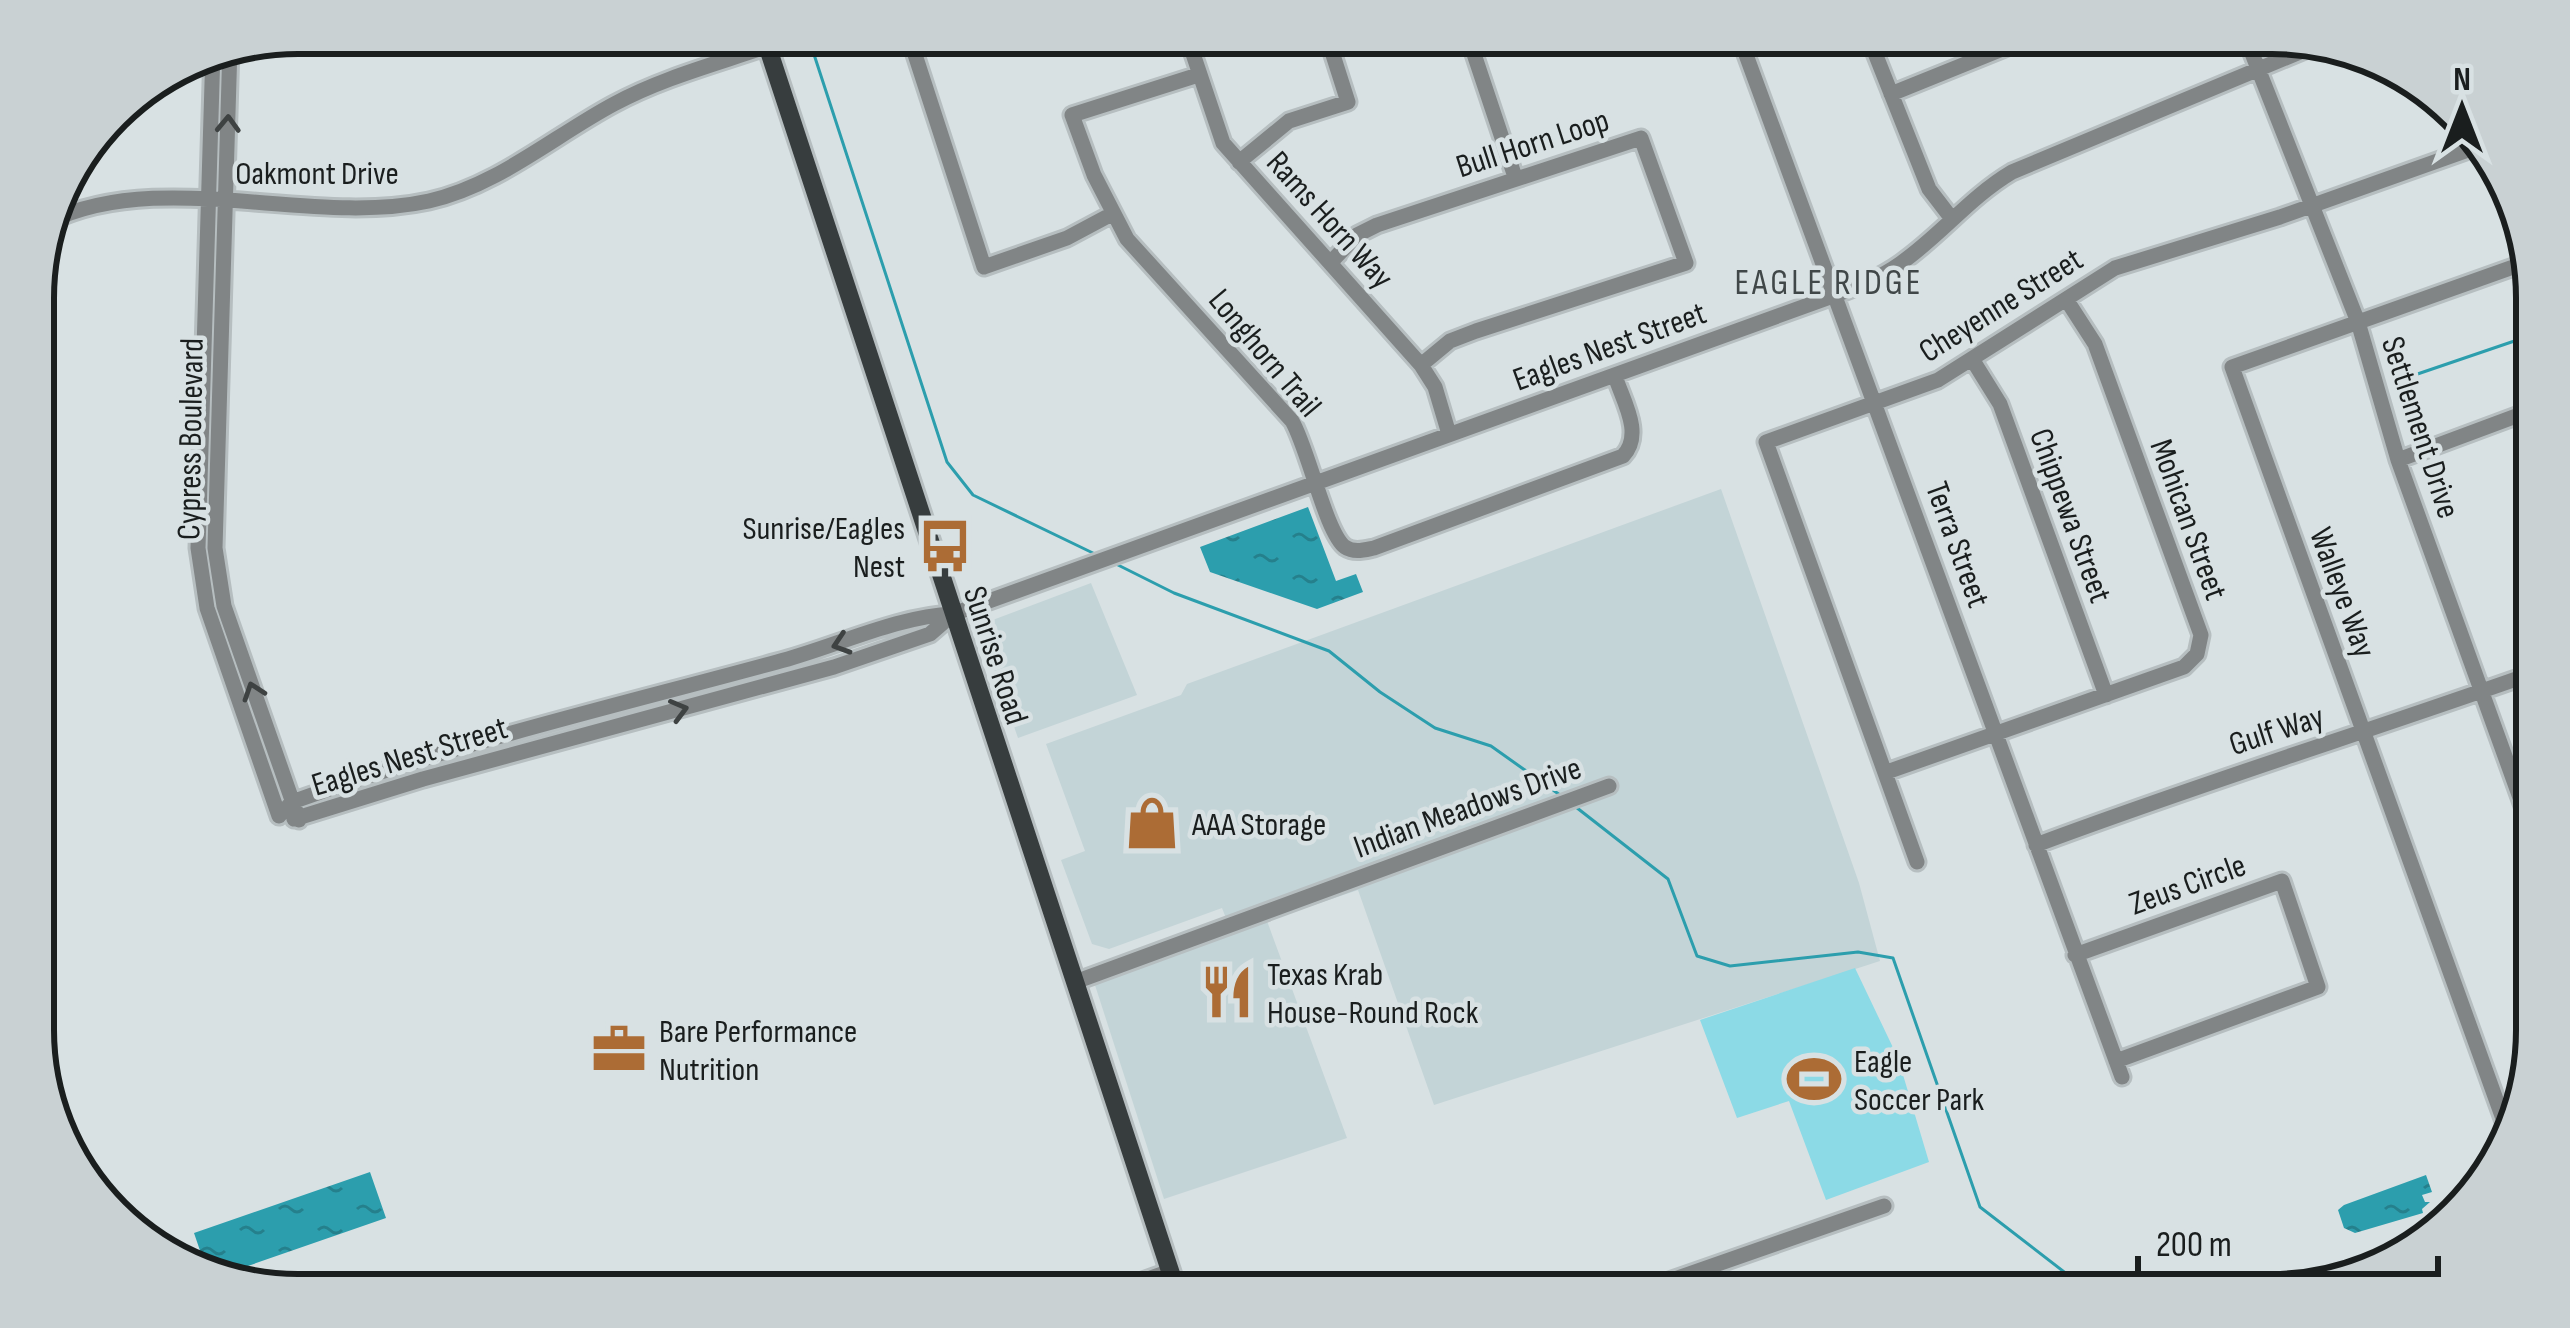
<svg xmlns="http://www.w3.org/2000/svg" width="2570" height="1328" viewBox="0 0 2570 1328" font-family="'Sofia Sans Condensed',sans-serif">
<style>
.built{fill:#c3d4d7}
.pitch{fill:#8cdae6}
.water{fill:url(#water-ripples)}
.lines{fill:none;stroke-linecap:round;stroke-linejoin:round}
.stream{stroke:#2c9ead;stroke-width:3}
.minor-casing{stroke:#b6bec0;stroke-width:21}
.major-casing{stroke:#b6bec0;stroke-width:24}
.minor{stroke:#818586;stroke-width:15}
.major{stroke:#373d3e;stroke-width:18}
.oneway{stroke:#3e4242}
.labels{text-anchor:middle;stroke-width:9;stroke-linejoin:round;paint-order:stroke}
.street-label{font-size:33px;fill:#1a1e1e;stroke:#d8e1e3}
.poi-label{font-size:33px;fill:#1a1e1e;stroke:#d8e1e3;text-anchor:start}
.neighbourhood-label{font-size:36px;letter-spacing:3px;fill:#404748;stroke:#d8e1e3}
.rim{fill:none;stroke:#1a1e1e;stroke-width:6}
</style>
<defs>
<pattern id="water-ripples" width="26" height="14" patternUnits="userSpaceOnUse" patternTransform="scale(3)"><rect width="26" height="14" fill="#2c9ead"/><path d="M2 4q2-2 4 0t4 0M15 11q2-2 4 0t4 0" fill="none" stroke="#25808c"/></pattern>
</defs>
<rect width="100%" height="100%" fill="#d8e1e3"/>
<path class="built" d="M1721,489L1859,883L1880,961L1434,1105L1358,890L1267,921L1347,1138L1164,1199L1094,982L1231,931L1222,908L1109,949L1092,944L1061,860L1085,851L1046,744L1181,695L1187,684Z
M1091,583L1137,695L1018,738L982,635L990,621Z"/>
<path class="pitch" d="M1855,968L1898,1058L1929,1162L1826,1200L1789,1101L1737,1118L1700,1020Z"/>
<path class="water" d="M1308,507L1336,581L1356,574L1363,592L1317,609L1210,572L1200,547Z
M370,1172L386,1218L219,1276L208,1274L194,1233Z
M2426,1175L2432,1192L2422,1195L2425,1202H2430L2422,1209L2423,1213L2355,1233L2344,1228L2338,1210L2344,1205Z"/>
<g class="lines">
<path class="stream" d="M807,33L947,462L973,495L1095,554
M2394,382L2535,334
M1114,563L1174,593L1329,651L1380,692L1435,728L1491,746L1560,795
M1572,804L1668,879L1697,956L1730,966L1858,952L1893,958L1980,1207L2072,1278L2111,1289H2194L2202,1294"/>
<defs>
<path id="minor" d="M908,33L984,267L1067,238L1112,214
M1186,33L1223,143L1421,365L1435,387L1449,434
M1467,33L1515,177
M1738,33L2122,1077
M1867,33L1929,189L1952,219
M2244,33L2358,322L2398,460L2536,842
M230,46L215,548L224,606L299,820
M1472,49L1520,33
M213,50L198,548L207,608L279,816
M1198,75L1072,115L1094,175L1127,239L1292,421C1308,448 1326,533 1345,547C1354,553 1364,550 1374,548L1623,456C1644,434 1623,401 1615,376
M1891,94L2042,33
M1239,162L1289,121L1348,102L1326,33
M49,222C161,167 310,227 429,201C497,186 554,136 614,104C662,78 716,64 768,46
M1330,263L1357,235L1377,225L1641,138L1686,263L1476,331L1450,341L1421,365
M1972,359L2000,404L2106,695
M2398,460L2535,409
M1887,772L2184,667L2197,654L2201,635L2095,344L2066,299
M279,816L292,802C450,745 615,706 777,662C832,648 897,616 953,614L1833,296C1857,287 1880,278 1901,263C1941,235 1970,197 2012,172L2319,44
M294,819L423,779L834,667L930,634L953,614
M2036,845C2201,783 2370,731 2536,672
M1917,862L1766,442L1938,380L2115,268L2280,217L2485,144
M2075,955L2282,881L2318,987L2116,1061
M1075,982L1609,786
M2515,1124L2506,1127L2232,367L2533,260
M1104,1295L1170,1271
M1629,1295L1884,1206"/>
<path id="major" d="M763,33L1178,1295"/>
</defs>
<use href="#minor" class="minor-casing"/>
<use href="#major" class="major-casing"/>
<use href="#minor" class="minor"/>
<use href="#major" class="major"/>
</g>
<defs><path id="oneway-chevron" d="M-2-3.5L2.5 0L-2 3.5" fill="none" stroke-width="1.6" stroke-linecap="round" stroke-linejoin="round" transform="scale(3)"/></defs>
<g class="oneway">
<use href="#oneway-chevron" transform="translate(228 124) rotate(-88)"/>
<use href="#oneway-chevron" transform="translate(841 644) rotate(162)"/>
<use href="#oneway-chevron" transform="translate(253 691) rotate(-109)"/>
<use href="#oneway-chevron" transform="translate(679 710) rotate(-15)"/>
</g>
<defs>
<symbol id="bus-bare" viewBox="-9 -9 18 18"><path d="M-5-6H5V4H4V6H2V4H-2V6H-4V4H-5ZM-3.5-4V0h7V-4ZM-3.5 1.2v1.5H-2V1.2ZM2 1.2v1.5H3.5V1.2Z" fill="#ac6c35" stroke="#d8e1e3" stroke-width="2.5" paint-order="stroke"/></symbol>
<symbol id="shop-bare" viewBox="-9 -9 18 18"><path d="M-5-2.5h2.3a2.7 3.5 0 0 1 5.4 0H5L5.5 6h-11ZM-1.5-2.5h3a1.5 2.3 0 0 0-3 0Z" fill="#ac6c35" stroke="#d8e1e3" stroke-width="2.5" paint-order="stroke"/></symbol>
<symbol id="restaurant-bare" viewBox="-9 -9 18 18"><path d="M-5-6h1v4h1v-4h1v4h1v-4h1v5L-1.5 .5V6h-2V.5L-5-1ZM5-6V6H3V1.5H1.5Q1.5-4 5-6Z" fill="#ac6c35" stroke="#d8e1e3" stroke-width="2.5" paint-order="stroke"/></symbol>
<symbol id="office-bare" viewBox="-9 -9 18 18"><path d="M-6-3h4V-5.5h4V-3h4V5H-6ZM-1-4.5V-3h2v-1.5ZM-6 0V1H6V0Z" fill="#ac6c35" stroke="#d8e1e3" stroke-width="2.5" paint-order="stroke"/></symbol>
<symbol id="stadium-bare" viewBox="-9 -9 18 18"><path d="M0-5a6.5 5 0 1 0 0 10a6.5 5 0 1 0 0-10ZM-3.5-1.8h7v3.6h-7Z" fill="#ac6c35" stroke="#d8e1e3" stroke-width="2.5" paint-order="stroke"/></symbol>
</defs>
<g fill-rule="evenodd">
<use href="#bus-bare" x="907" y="508" width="76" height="76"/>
<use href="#shop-bare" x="1114" y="785" width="76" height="76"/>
<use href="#restaurant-bare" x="1189" y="954" width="76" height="76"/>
<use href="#office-bare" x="581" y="1011" width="76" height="76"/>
<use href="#stadium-bare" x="1776" y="1041" width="76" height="76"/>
</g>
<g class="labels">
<g class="street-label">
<text transform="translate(1532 142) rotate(-18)" y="12">Bull Horn Loop</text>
<text x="317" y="184">Oakmont Drive</text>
<text transform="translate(1331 219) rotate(48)" y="12">Rams Horn Way</text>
<text transform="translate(2000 304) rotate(-32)" y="12">Cheyenne Street</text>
<text transform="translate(1609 345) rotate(-20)" y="12">Eagles Nest Street</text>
<text transform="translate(1266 352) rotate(50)" y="12">Longhorn Trail</text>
<text transform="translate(2422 427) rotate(72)" y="12">Settlement Drive</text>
<text transform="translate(189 439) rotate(-89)" y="12">Cypress Boulevard</text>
<text transform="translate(2072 515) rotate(70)" y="12">Chippewa Street</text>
<text transform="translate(2190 519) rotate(70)" y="12">Mohican Street</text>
<text transform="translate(1959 544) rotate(70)" y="12">Terra Street</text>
<text transform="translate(2344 592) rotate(70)" y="12">Walleye Way</text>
<text transform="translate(997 655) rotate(72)" y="12">Sunrise Road</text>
<text transform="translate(2276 729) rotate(-18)" y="12">Gulf Way</text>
<text transform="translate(409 755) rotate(-17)" y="12">Eagles Nest Street</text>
<text transform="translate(1467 806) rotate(-20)" y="12">Indian Meadows Drive</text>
<text transform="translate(2187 883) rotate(-20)" y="12">Zeus Circle</text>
</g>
<g class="poi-label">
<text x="905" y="539" text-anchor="end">Sunrise/Eagles<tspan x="905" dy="38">Nest</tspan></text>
<text x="1192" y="835">AAA Storage</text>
<text x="1267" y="985">Texas Krab<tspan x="1267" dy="38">House-Round Rock</tspan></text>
<text x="659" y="1042">Bare Performance<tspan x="659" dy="38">Nutrition</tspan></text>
<text x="1854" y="1072">Eagle<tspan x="1854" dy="38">Soccer Park</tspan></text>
</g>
<g class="neighbourhood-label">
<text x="1829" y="294">EAGLE RIDGE</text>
</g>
</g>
<path d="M0 0H2570V1328H0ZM298 54H2272A244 244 0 0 1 2516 298V1030A244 244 0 0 1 2272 1274H298A244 244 0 0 1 54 1030V298A244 244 0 0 1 298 54Z" fill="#c9d1d3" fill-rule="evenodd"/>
<path class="rim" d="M298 54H2272A244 244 0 0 1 2516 298V1030A244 244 0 0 1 2272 1274H298A244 244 0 0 1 54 1030V298A244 244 0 0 1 298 54Z"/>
<g transform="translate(2462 108)" stroke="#d8e1e3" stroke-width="9" paint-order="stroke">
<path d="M0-9L21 45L0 30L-21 45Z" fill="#1a1e1e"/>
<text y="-18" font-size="33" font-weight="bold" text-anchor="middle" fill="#1a1e1e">N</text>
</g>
<path d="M2138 1256v18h300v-18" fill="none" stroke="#1a1e1e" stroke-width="6"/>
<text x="2156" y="1256" font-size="36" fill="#1a1e1e" stroke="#d8e1e3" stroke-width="9" paint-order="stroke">200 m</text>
</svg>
